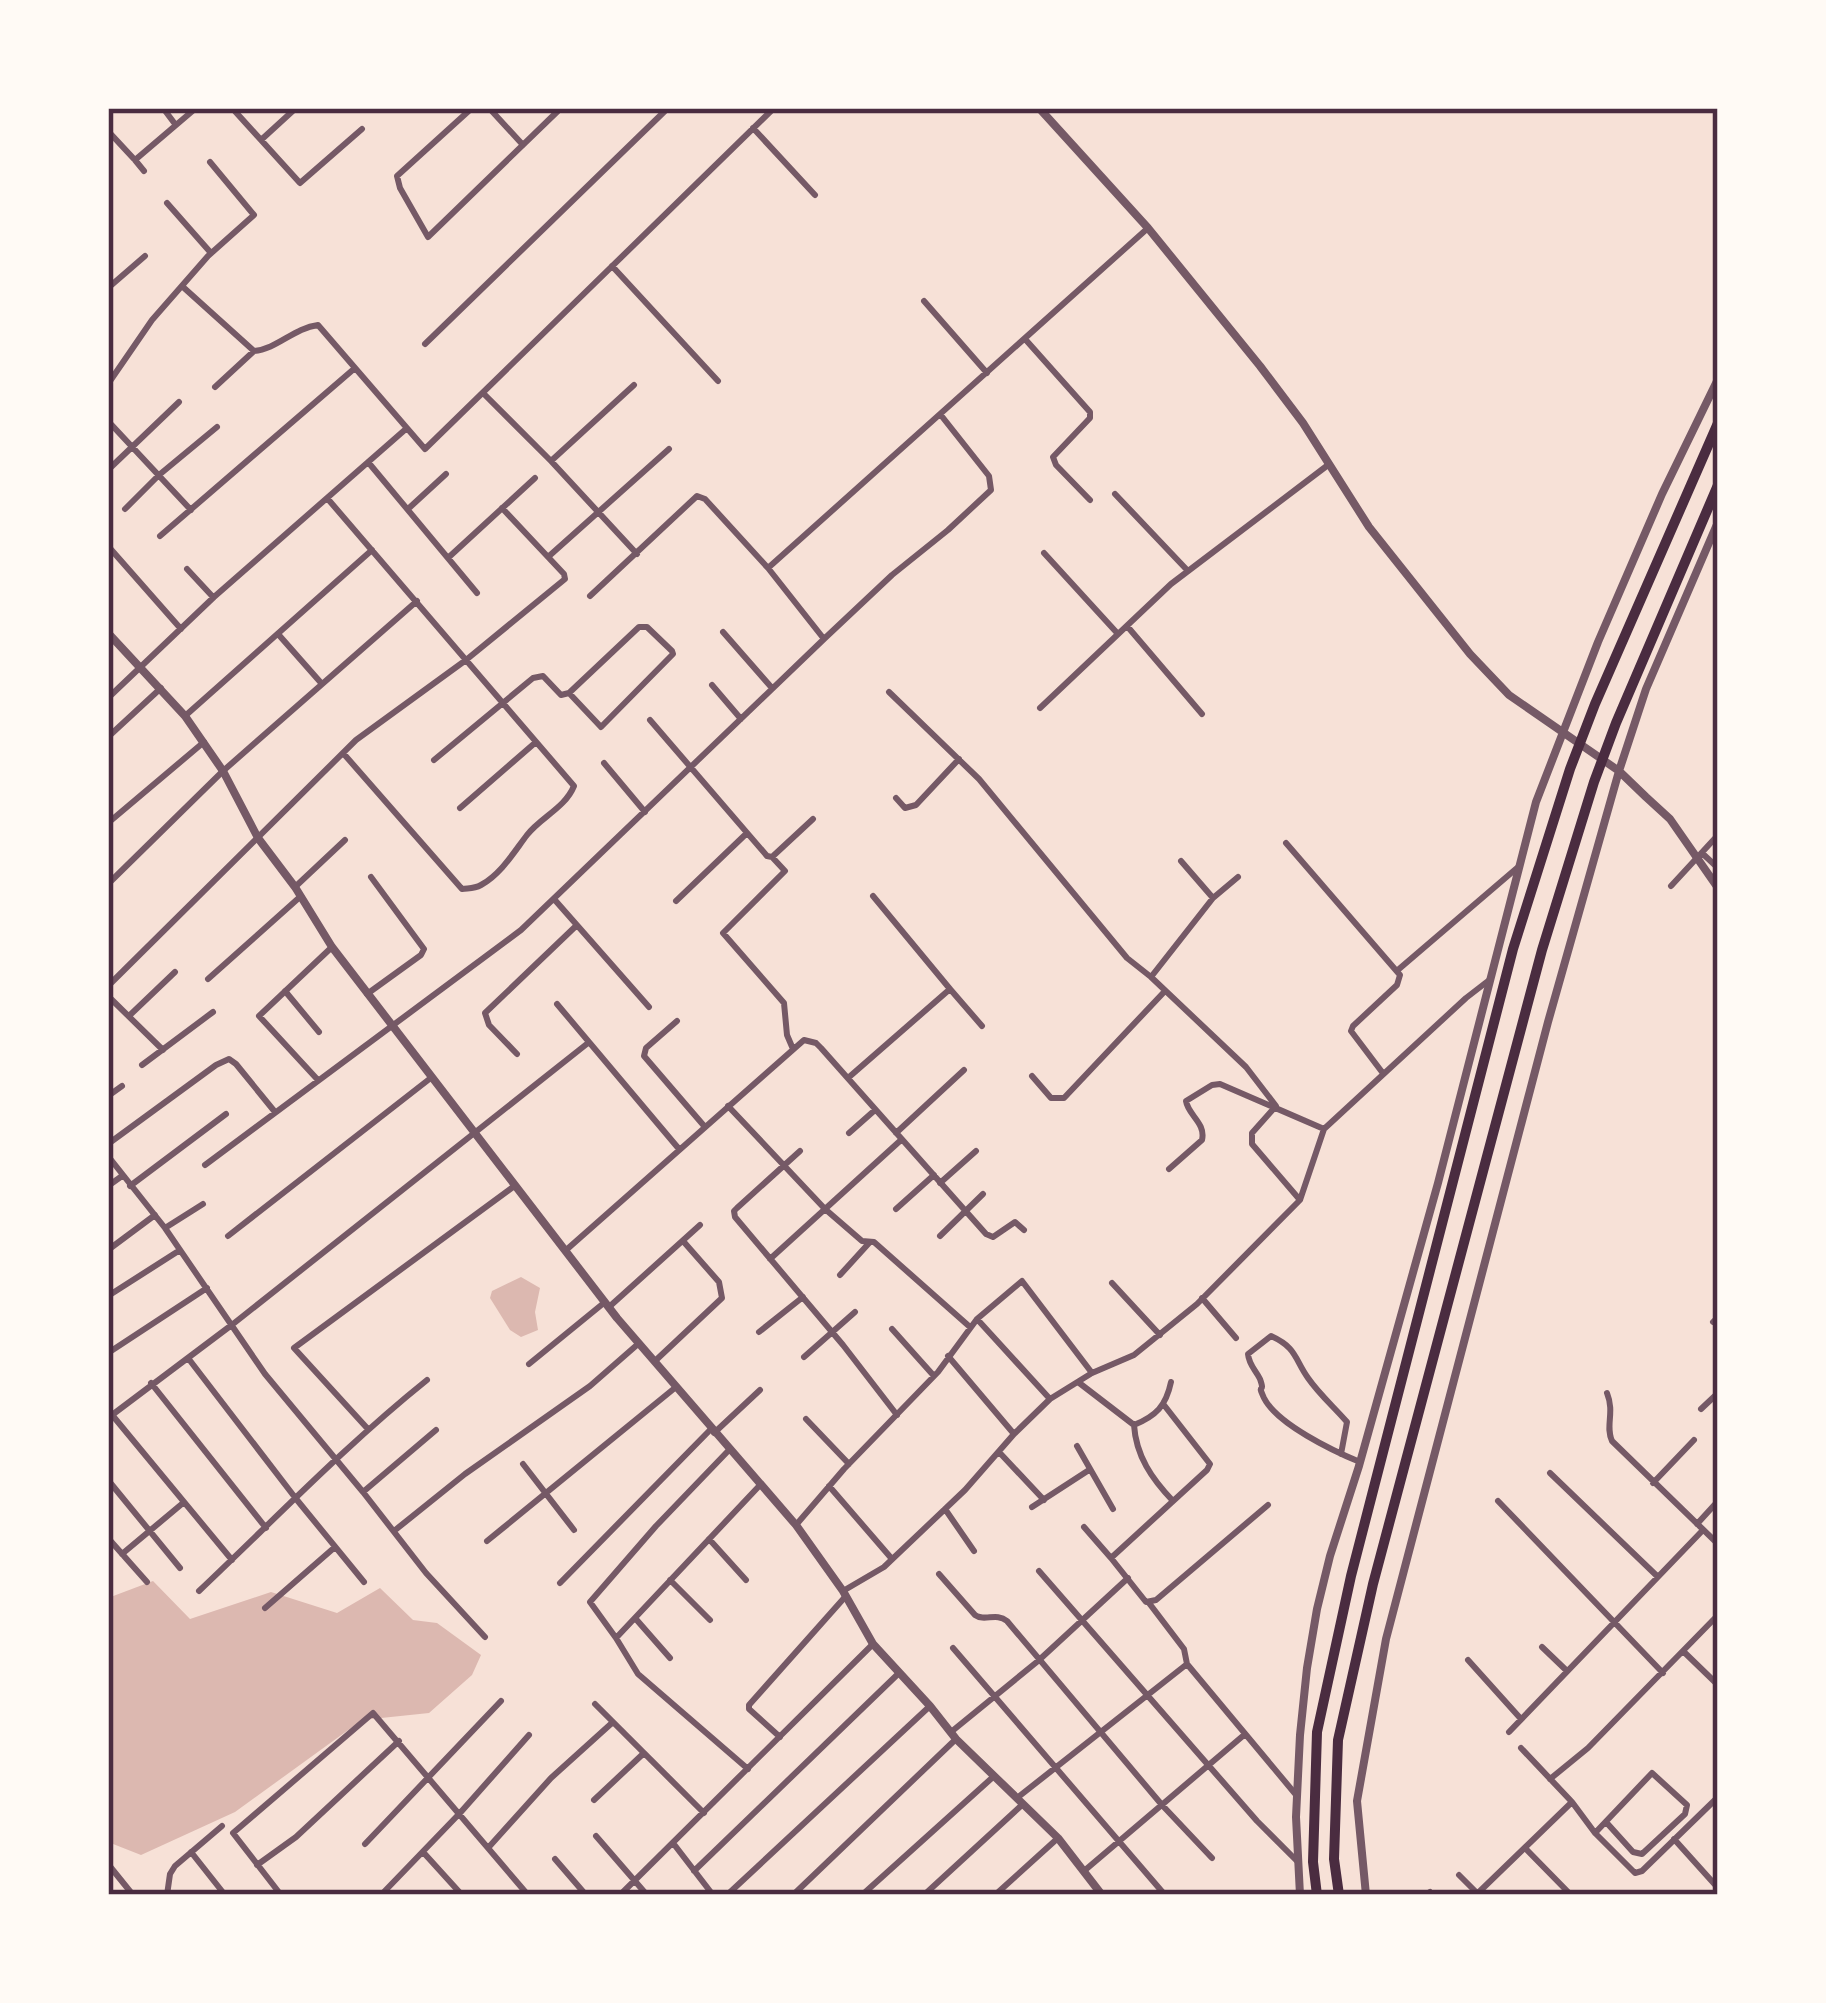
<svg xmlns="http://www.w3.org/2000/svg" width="1826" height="2003" viewBox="0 0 1826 2003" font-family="'Public Sans',sans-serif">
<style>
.water{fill:#dcb8b0}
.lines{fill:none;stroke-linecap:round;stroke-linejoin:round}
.minor{stroke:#755966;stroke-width:6}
.tertiary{stroke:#755966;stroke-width:8}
.trunk{stroke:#4a2c40;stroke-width:10}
.neatline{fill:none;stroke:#4a2c40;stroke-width:4.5}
</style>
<rect width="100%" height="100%" fill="#f7e1d7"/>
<path class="water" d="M521,1277L540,1288L535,1312L538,1330L521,1337L510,1330L490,1298L492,1291Z
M153,1581L190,1619L271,1592L337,1613L380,1588L413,1620L437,1623L481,1655L472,1675L429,1713L362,1720L235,1812L141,1855L108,1842V1598Z"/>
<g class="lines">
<path class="minor" d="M163,108L175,124
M232,108L300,183L362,129
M472,108L397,176L400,188L428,237L561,108
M489,108L523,145
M753,128L815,195
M108,131L134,159
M261,140L296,108
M144,171L135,160L196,108
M167,203L211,253
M612,266L718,381
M183,287L254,351C277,349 294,328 318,325L425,449L774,108
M108,288L145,256
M924,301L987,373
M1025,339L1090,412V418L1053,457L1056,465L1090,500
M425,344L668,108
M108,384L152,320L208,256L254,215L210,162
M215,387L254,351
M483,393L551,461L637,554
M108,421L191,510
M551,461L634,385
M368,462L477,593
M108,470L179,402
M1115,494L1188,571
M327,498L574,786C565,808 541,817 527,835C514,852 501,874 481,885C474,889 469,888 462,889L343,753
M125,509L159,475L217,427
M408,509L446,474
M160,536L355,368
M108,546L181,629
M1044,553L1118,634
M449,557L535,478
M548,557L669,449
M187,569L213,597
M590,596L697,496L705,499L768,568
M1127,626L1202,714
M723,632L772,688
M278,634L322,684
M824,639L892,575L948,530L991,490L989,476L940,414
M712,685L741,719
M889,692L979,779L1127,958L1151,977
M108,698L214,597L407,428
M1040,708L1171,584L1328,465
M185,716L372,550
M650,720L767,856L772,857L813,819
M108,737L161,688
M434,760L533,678L543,676L561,695L569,693L639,627H647L672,651L673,654L601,727L569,693
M604,763L645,812
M896,798L905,808L916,805L959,759
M460,808L536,742
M108,823L204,742
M1286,843L1400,975L1397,985L1353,1026L1351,1031L1382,1072
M1703,854L1718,868
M772,857L785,871L723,933L784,1003L787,1035L793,1049
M1181,861L1213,898
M1238,877L1213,898L1151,977L1246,1067L1276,1106L1252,1133V1144L1300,1200
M108,884L223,771L417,601
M1671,886L1718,835
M295,887L345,840
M554,899L649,1007
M676,901L747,833
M1399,969L1517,868
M208,979L301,896
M108,986L356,740L466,660L565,579L564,574L502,508
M950,989L982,1026
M285,991L319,1032
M367,994L421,955L424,949L371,877
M108,996L163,1050
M557,1004L679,1149
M129,1016L175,972
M677,1021L646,1048L644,1056L705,1127
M517,1054L489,1025L485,1013L577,925
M142,1065L213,1012
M1032,1076L1051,1098H1064L1165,991
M848,1078L950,989L873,896
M317,1079L259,1016L332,947
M108,1096L122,1086
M728,1106L825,1209L862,1241L874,1242L970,1327
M849,1133L875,1110
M896,1133L964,1070
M108,1144L216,1065L229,1059L236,1064L275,1112
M800,1151L737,1208L734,1211L735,1217L843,1345L897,1415
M108,1156L165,1228L265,1374L363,1492L426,1573L485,1637
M205,1165L521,930L824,639L768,568L1148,228
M1169,1169L1202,1140C1206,1123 1188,1115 1186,1101L1212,1085L1220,1084L1324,1129
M940,1183L976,1151
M108,1186L122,1176
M130,1186L226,1114
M896,1209L934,1175
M165,1228L203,1204
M228,1236L432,1077
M940,1236L983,1194
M108,1250L155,1215
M565,1251L804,1040L816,1043L821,1048L986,1234L993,1237L1015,1222L1024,1230
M770,1259L901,1140
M840,1275L870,1242
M1112,1283L1160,1335
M108,1296L180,1250
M1202,1298L1236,1338
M609,1307L700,1225
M977,1319L1050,1399
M1713,1322L1718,1317
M892,1329L934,1376
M759,1332L803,1297
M108,1353L207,1288
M948,1356L1014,1434
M804,1357L855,1312
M188,1358L297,1500L364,1582
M655,1361L722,1298L719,1282L683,1241
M529,1364L605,1302
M1078,1382L1134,1425C1136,1456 1152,1479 1173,1501
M151,1383L266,1528
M1607,1393C1615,1413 1605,1426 1612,1441L1718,1544
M1164,1405L1210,1464L1207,1470L1111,1558L1146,1602L1156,1600L1268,1505
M1701,1409L1718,1393
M108,1410L232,1560
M108,1418L233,1324L588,1043
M806,1419L849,1464
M1134,1425C1156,1416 1166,1406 1171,1382
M367,1428L294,1348L513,1187
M714,1433L760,1390
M1077,1446L1113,1509
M729,1450L656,1526L590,1602L616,1638L638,1674L748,1769
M999,1452L1044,1500
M1341,1454L1347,1422C1334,1407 1319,1394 1308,1378C1294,1358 1297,1348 1271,1336L1248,1354C1249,1365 1255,1369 1260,1379C1266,1396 1256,1381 1264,1398C1277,1424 1333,1451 1360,1462
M523,1464L574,1530
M1550,1473L1657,1576
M108,1480L180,1568
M1653,1483L1694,1440
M829,1486L892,1559
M363,1492L436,1430
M1498,1501L1663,1673
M1032,1507L1089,1470
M945,1509L974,1551
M1697,1524L1718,1501
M796,1525L844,1469L938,1372L977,1319L1022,1281L1092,1373
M1084,1527L1111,1558
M394,1531L465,1474L590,1386L638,1344
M108,1538L147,1582
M709,1539L746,1580
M487,1541L676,1387
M122,1554L183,1503
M1039,1571L1257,1821L1298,1862
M939,1574L975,1615C985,1622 996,1612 1007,1621L1162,1805L1212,1858
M670,1580L710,1620
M560,1583L711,1429
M199,1591C274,1520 346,1445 427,1380
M843,1591L884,1567L965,1490L1014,1434L1050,1399L1092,1373L1134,1355L1197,1304L1300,1200L1324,1129L1466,998L1488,981
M1149,1603L1184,1649L1187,1664L1297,1796
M265,1608L335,1547
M635,1618L670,1658
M616,1638L761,1484
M1542,1647L1567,1671
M953,1648L1165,1895
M1684,1652L1718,1685
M1468,1660L1521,1719
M595,1704L704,1813
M951,1732L1038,1661L1128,1578
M1509,1732L1703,1530
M780,1737L749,1709V1705L845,1597
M1521,1748L1572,1802L1595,1833L1635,1873L1642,1871L1718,1797
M1550,1779L1588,1748L1718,1615
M1017,1798L1187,1664
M594,1800L644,1753
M1595,1833L1652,1773L1687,1805L1685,1814L1642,1854L1633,1852L1606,1822
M596,1836L647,1895
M1674,1839L1718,1888
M673,1843L713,1895
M365,1844L501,1701
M488,1848L551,1778L613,1722
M1525,1848L1571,1895
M191,1852L225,1895
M423,1852L462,1895
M555,1859L586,1895
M108,1864L133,1895
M257,1865L296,1837L399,1741
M694,1871L899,1673
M1084,1871L1244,1735
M1459,1875L1476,1892H1479L1572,1802
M167,1895L170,1874L175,1866L222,1826
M281,1895L233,1833L373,1713L528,1895
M381,1895L460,1813L529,1735
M620,1895L873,1644
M727,1895L930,1706
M793,1895L956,1739
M862,1895L993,1777
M924,1895L1023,1804
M995,1895L1058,1838
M1426,1895L1430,1892"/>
<path class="tertiary" d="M1039,108L1148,228L1260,366L1303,423L1369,527L1470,654L1509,695L1619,771L1646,797L1670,819L1718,888
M108,633L185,716L223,771L258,838L295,887L332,947L617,1318L796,1525L843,1591L873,1644L930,1706L956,1739L1058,1838L1102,1895
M1300,1895L1296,1817L1300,1735L1307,1668L1317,1609L1330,1556L1359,1466L1438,1183L1536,802L1598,642L1662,494L1718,379
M1366,1895L1357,1801L1386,1639L1548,1022L1619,771L1646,689L1718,522"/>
<path class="trunk" d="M1317,1895L1313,1862L1317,1732L1351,1576L1513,949L1570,769L1595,704L1718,423
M1339,1895L1334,1859L1338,1740L1373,1584L1542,950L1594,782L1616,723L1718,485"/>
</g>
<rect width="1826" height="2003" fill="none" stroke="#fffaf5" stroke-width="222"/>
<rect x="111" y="111" width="1604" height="1781" class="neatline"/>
</svg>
